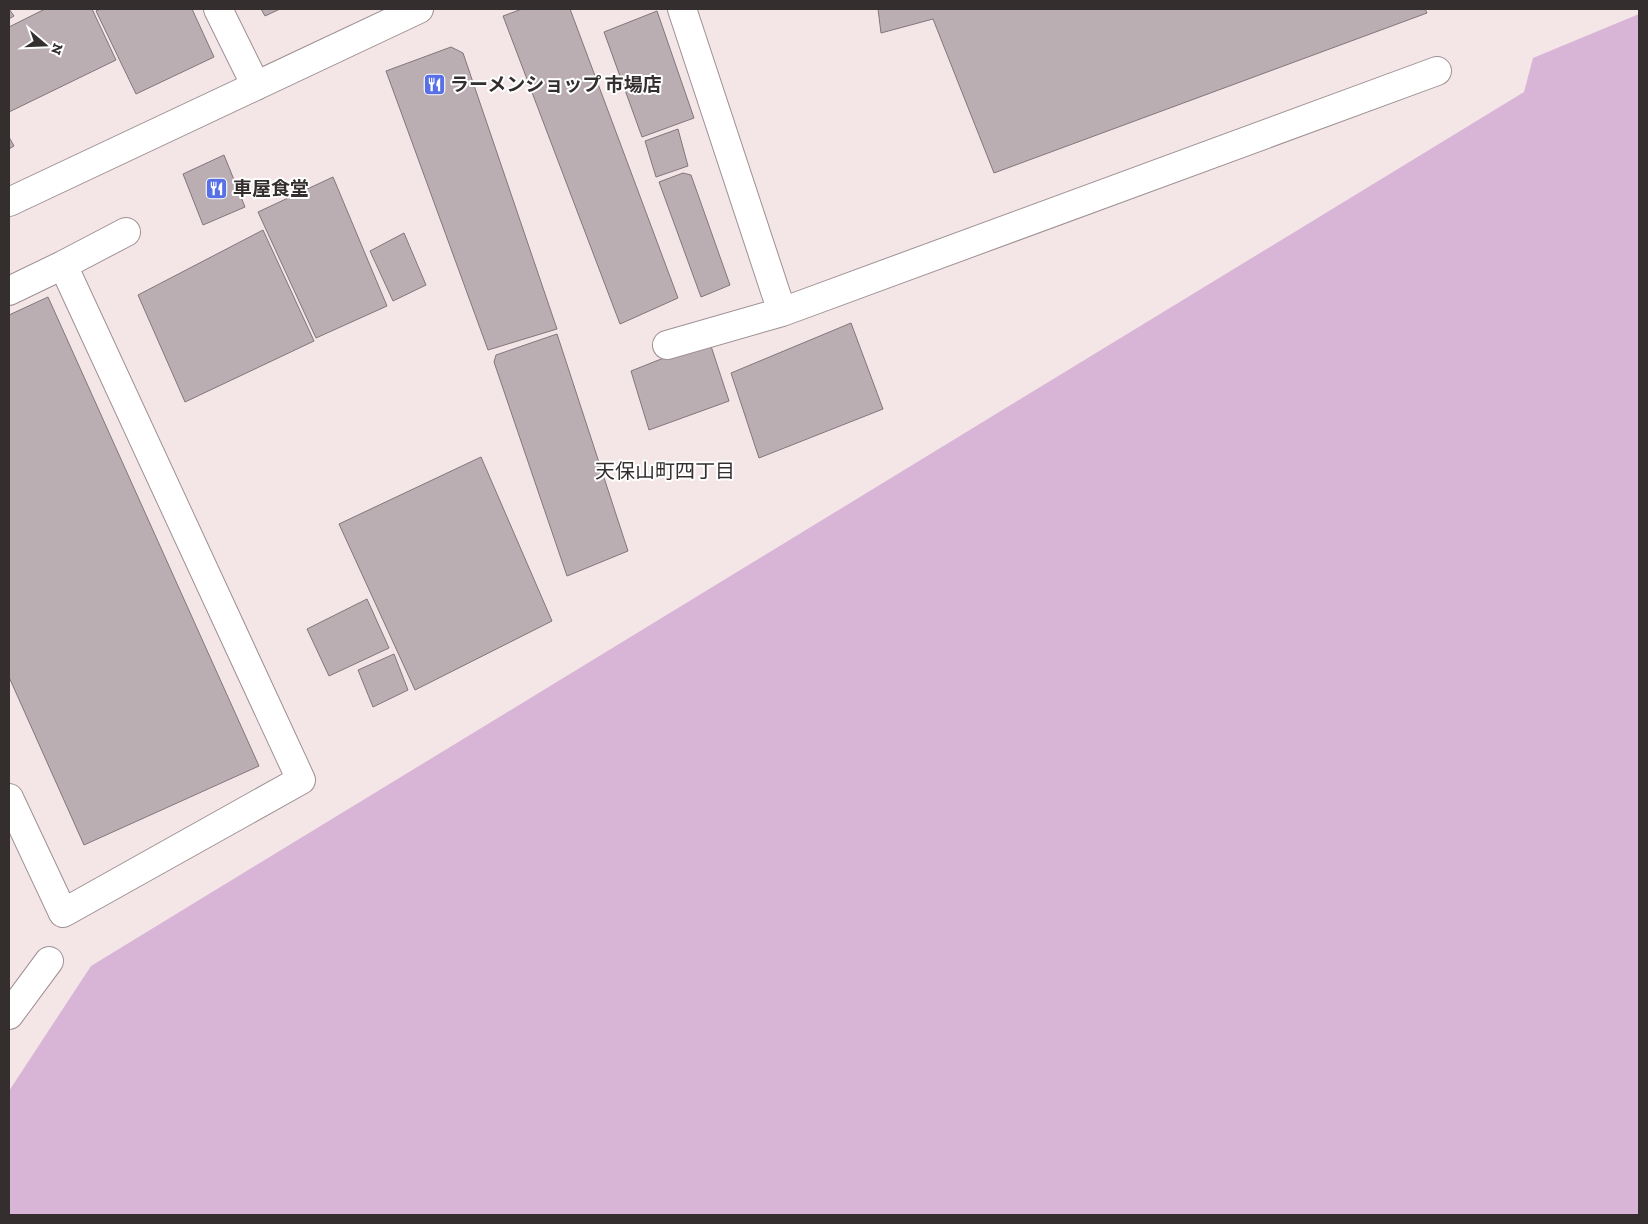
<svg xmlns="http://www.w3.org/2000/svg" width="1648" height="1224" viewBox="0 0 1648 1224" font-family="'Zilla Slab','Noto Sans JP',serif">
<style>
.water{fill:#d8b4d6}
.building{fill:#baaeb3;stroke:#82767c}
.lines{fill:none;stroke-linecap:round;stroke-linejoin:round}
.minor-casing{stroke:#9e9093;stroke-width:30}
.minor{stroke:#fff;stroke-width:28}
.labels{text-anchor:middle;stroke-width:4;stroke-linejoin:round;paint-order:stroke}
.poi-label{font-size:19px;font-weight:bold;fill:#342e2f;stroke:#fff;text-anchor:start}
.neighbourhood-label{font-size:20px;fill:#342e2f;stroke:#fff}
</style>
<rect width="100%" height="100%" fill="#f4e5e7"/>
<path class="water" d="M1639,14V1215H9V1091L91,966L1524,92L1533,58Z"/>
<path class="building" d="M9,9L14,16L9,19Z
M45,9H92L116,60L9,112V27Z
M100,9H192L214,57L136,94L96,11Z
M261,9H280L265,16Z
M522,9H570L678,298L620,324L503,16Z
M878,9H1425L1427,13L994,173L933,19L881,33Z
M657,11L694,118L642,137L604,32Z
M451,47L463,53L557,329L488,350L386,71Z
M678,129L688,166L656,177L645,141Z
M9,137L14,146L9,149Z
M224,155L245,207L203,225L183,174Z
M683,173L691,175L730,285L701,297L659,182Z
M333,177L387,306L316,338L258,212Z
M263,230L314,341L185,402L138,295Z
M404,233L426,285L393,301L370,251Z
M48,297L259,766L84,845L9,677V315Z
M851,323L883,409L759,458L731,373Z
M557,334L628,551L567,576L494,362L496,355Z
M709,340L729,401L649,430L631,371Z
M481,457L552,621L415,690L339,524Z
M367,599L389,648L329,676L307,629Z
M394,654L408,690L373,707L358,670Z"/>
<g class="lines">
<defs>
<path id="minor" d="M218,9L256,86
M682,9L782,312L1437,71
M9,202L419,9
M63,265L126,232
M9,291L63,265L301,780L63,913L9,798
M667,345L782,312
M9,1015L49,961"/>
</defs>
<use href="#minor" class="minor-casing"/>
<use href="#minor" class="minor"/>
</g>
<defs>
<symbol id="restaurant-square" viewBox="-11 -11 22 22"><rect x="-9" y="-9" width="18" height="18" rx="4" fill="#5870e6" stroke="#fff"/><path d="M-5-6h1v4h1v-4h1v4h1v-4h1v5L-1.5 .5V6h-2V.5L-5-1ZM5-6V6H3V1.5H1.5Q1.5-4 5-6Z" fill="#fff"/></symbol>
</defs>
<g fill-rule="evenodd">
<use href="#restaurant-square" x="422" y="72" width="25" height="25"/>
<use href="#restaurant-square" x="204" y="176" width="25" height="25"/>
</g>
<g class="labels">
<g class="poi-label">
<text x="450" y="91">ラーメンショップ 市場店</text>
<text x="233" y="195">車屋食堂</text>
</g>
<g class="neighbourhood-label">
<text x="665" y="478">天保山町四丁目</text>
</g>
</g>
<rect width="1648" height="1224" fill="none" stroke="#342e2f" stroke-width="20"/>
<g transform="translate(45 45) rotate(109)" stroke="#ffffff" stroke-width="4" paint-order="stroke">
<path d="M0-4L9 19L0 12L-9 19Z" fill="#342e2f"/>
<text y="-8" font-size="14" font-weight="bold" text-anchor="middle" fill="#342e2f">N</text>
</g>
</svg>
